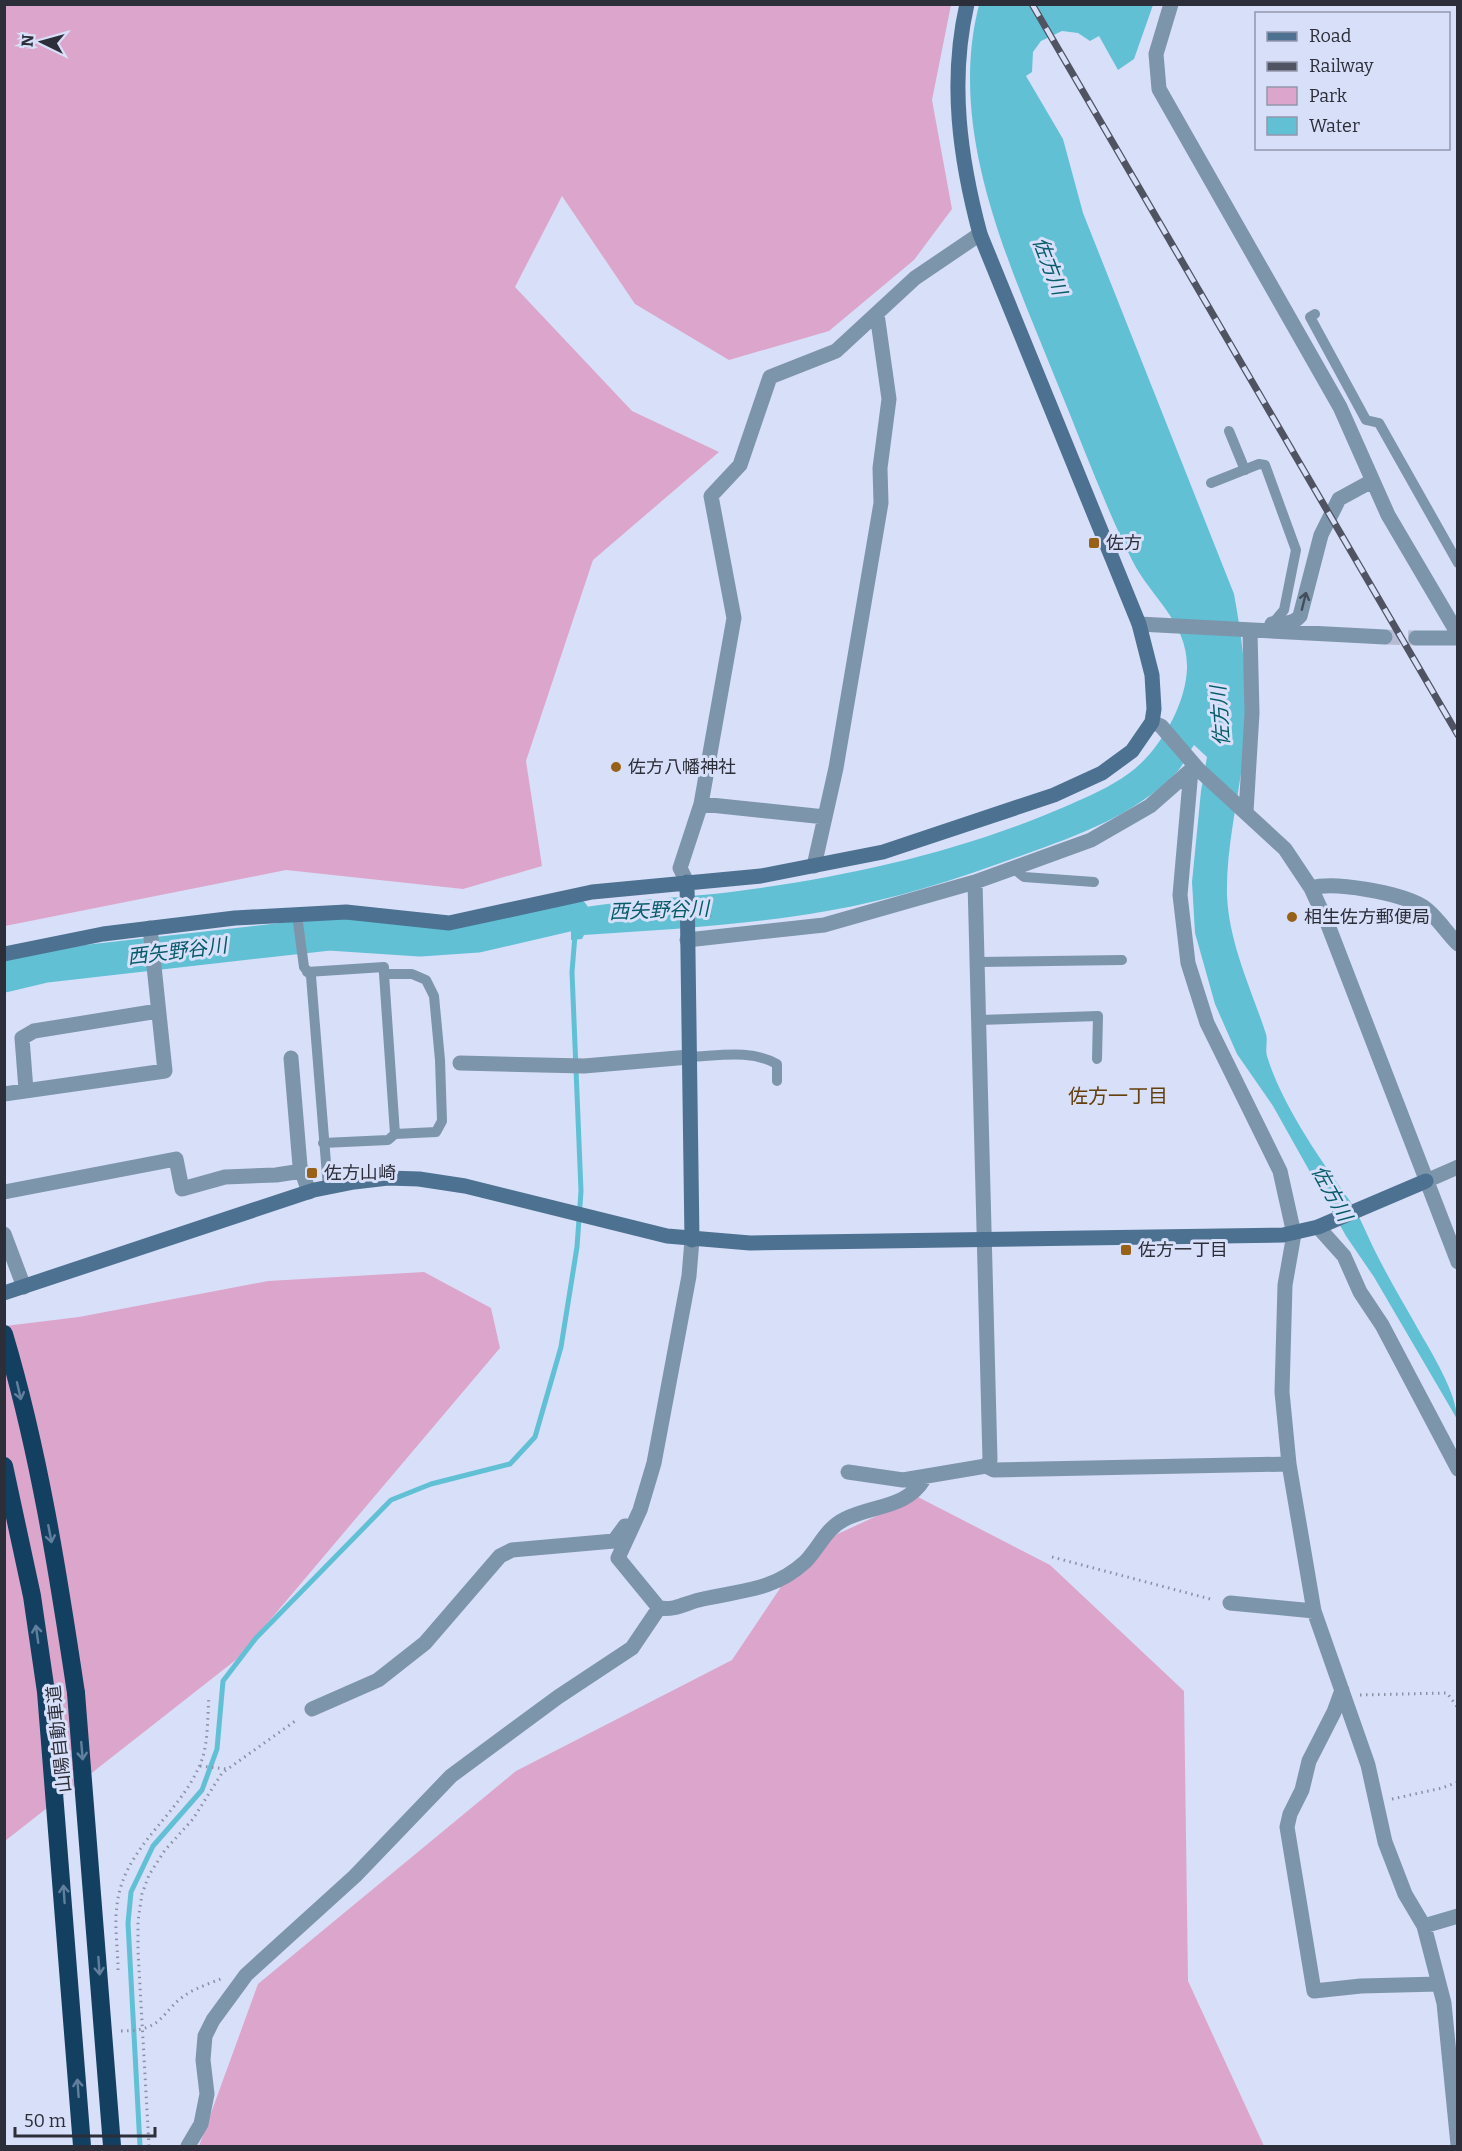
<svg xmlns="http://www.w3.org/2000/svg" width="1462" height="2151" viewBox="0 0 1462 2151" font-family="Bitter,'Noto Sans JP',serif">
<style>
.green{fill:#dca6cc}
.water{fill:#62c0d5}
.lines{fill:none;stroke-linecap:round;stroke-linejoin:round}
.stream{stroke:#62c0d5;stroke-width:5}
.river{stroke:#62c0d5;stroke-width:33}
.street-tunnel{stroke:#b6bcd3;stroke-width:15;stroke-dasharray:15 8;stroke-linecap:butt}
.path{stroke:#8b90a4;stroke-width:3;stroke-dasharray:1.5 4.5;stroke-linecap:butt}
.lane{stroke:#7d95ab;stroke-width:10}
.street{stroke:#7d95ab;stroke-width:15}
.secondary{stroke:#4d7190;stroke-width:15}
.highway{stroke:#134061;stroke-width:18}
.rail-casing{stroke:#505462;stroke-width:7}
.rail{stroke:#d8dff9;stroke-width:4.5;stroke-dasharray:14;stroke-linecap:butt}
.highway-bridge{stroke:#134061;stroke-width:18}
.oneway{stroke:#444d5b}
.oneway2{stroke:#62809e}
.poi-dot{fill:#976218;stroke:#d8dff9;stroke-width:2}
.labels{text-anchor:middle;stroke-width:6;stroke-linejoin:round;paint-order:stroke}
.poi-label{font-size:18px;fill:#2c2e39;stroke:#d8dff9;text-anchor:start}
.street-label{font-size:18px;fill:#2c2e39;stroke:#d8dff9}
.water-label{font-size:20px;font-style:italic;fill:#065b69;stroke:#d8dff9}
.neighbourhood-label{font-size:20px;fill:#64400d;stroke:#d8dff9}
</style>
<rect width="100%" height="100%" fill="#d8dff9"/>
<path class="green" d="M5,4L951,5L932,100L952,209L914,260L829,331L729,360L635,304L562,196L515,287L632,411L719,452L593,560L526,761L542,866L463,889L286,870L5,926Z
M424,1272L491,1308L500,1348L237,1659L5,1841V1326L79,1317L268,1281Z
M918,1497L1050,1565L1184,1691L1188,1981L1264,2146H199L258,1984L516,1771L732,1660L807,1548Z"/>
<path class="water" d="M979,5H1153L1134,59L1118,70L1099,36L1090,41L1078,33L1062,31L1041,41L1033,52L1032,72L1026,76L1063,139L1083,213L1234,594C1243,643 1249,692 1245,742C1240,793 1226,844 1227,895C1229,944 1251,988 1266,1034C1268,1041 1265,1049 1267,1056C1281,1103 1321,1161 1350,1201C1361,1218 1367,1236 1376,1253C1389,1279 1404,1304 1418,1329C1431,1352 1457,1393 1457,1419L1374,1277L1346,1236L1273,1106L1237,1054L1215,1004L1195,933L1192,882L1201,791L1207,757L1194,745C1188,753 1184,764 1177,772C1135,815 1079,835 1023,855C960,878 894,900 827,911C748,925 665,930 584,935L582,939L571,940V929L564,922L533,929L528,920C594,900 663,900 731,892C847,877 961,852 1069,805C1089,796 1110,787 1128,774C1158,753 1186,706 1187,668C1188,622 1151,598 1132,560C1104,504 1082,443 1058,385C1011,267 946,134 979,5Z"/>
<g class="lines">
<path class="stream" d="M140,2146L128,1923L131,1892L153,1846L202,1790L217,1749L223,1681L256,1638L391,1500L431,1484L510,1464L535,1437L561,1347L577,1247L581,1191L572,972L575,935"/>
<path class="river" d="M4,976L46,966L329,934L420,940L478,936L573,914"/>
<path class="street-tunnel" d="M1385,637L1416,638"/>
<path class="path" d="M710,897V920
M1052,1557L1214,1600
M1360,1695L1447,1693L1458,1708
M200,1766L227,1769
M1392,1799L1442,1788L1458,1782
M118,1970C118,1949 114,1926 117,1905C123,1849 176,1817 198,1769C209,1748 207,1720 209,1697
M121,2031C168,2031 159,2009 192,1991C202,1986 213,1982 223,1978
M149,2146L138,1951V1921L142,1894L149,1875L165,1850L193,1819L222,1773L298,1719"/>
<path class="lane" d="M1315,314L1310,317L1366,420L1379,423L1458,563
M1229,431L1245,470
M1211,483L1259,464L1265,465L1296,550L1284,610L1273,623
M1013,868L1024,877L1094,882
M297,915L304,967L311,976L328,1188
M977,962L1122,960
M307,972L384,967V974L395,1134L388,1140L323,1143
M384,974H412L426,980L434,996L440,1060L442,1121L436,1132L395,1134
M979,1020L1098,1016L1097,1059
M689,1057C718,1056 751,1049 777,1064V1081"/>
<path class="street" d="M1171,4L1156,54L1159,89L1340,407L1388,515L1458,634
M1139,624L1385,637
M1272,624C1283,622 1291,626 1300,616L1321,535L1339,499L1372,481
M1416,638H1458
M1152,722L1161,726L1198,769L1285,849L1311,888L1328,925L1458,1262
M1194,765L1191,770L1180,895L1188,963L1207,1023L1280,1171L1294,1234L1285,1285L1282,1392L1289,1464L1314,1611L1368,1765L1385,1842L1405,1894L1424,1926L1444,2003L1458,2145
M701,804L825,817
M1246,812L1252,713L1250,632
M814,866L836,768L881,503L880,468L889,399L877,314
M687,882L680,868L701,804L734,618L711,496L740,465L770,377L836,351L915,278L980,234
M1311,888C1335,881 1399,893 1422,906C1435,914 1446,932 1458,944
M687,940L824,925L975,882L1091,840L1150,806L1191,770
M291,1058L300,1166L309,1192
M460,1063L584,1066L689,1057
M26,1090L22,1038L34,1031L158,1011
M4,1094L165,1071L150,928
M1426,1181L1458,1167
M4,1192L176,1159L182,1189L225,1177L276,1175L302,1171
M1318,1227L1344,1256L1360,1292L1382,1325L1458,1469
M4,1234L24,1287
M986,1466L994,1470L1289,1464
M848,1472L903,1480L986,1466L990,1460L975,882
M1230,1603L1314,1611
M659,1608C676,1611 687,1602 703,1599C742,1590 773,1591 805,1562C819,1548 826,1528 845,1519C873,1505 907,1508 924,1479
M1342,1690L1334,1712L1309,1761L1302,1790L1290,1814L1287,1827L1314,1991L1361,1986L1439,1984
M312,1709L378,1680L425,1643L500,1556L512,1550L614,1541L625,1526H628
M1424,1926L1458,1916
M188,2146L201,2124L207,2094L203,2060L205,2036L213,2020L246,1975L355,1876L451,1776L558,1697L632,1648L659,1608L618,1558L640,1510L654,1463L689,1276L692,1240"/>
<path class="secondary" d="M687,882L692,1240
M4,954L103,934L235,918L346,912L449,923L592,892L761,876L883,852L1054,795L1102,773L1132,751L1152,722L1154,709L1152,675L1139,624L980,234C960,159 949,82 967,4
M4,1293L314,1190L354,1182L388,1178L419,1179L465,1186L667,1236L750,1243L1283,1235L1318,1227L1426,1181"/>
<path class="highway" d="M4,1334C39,1451 58,1573 76,1693
M4,1466L32,1596L46,1692L82,2146"/>
<defs>
<path id="rail" d="M1032,4L1458,735"/>
</defs>
<use href="#rail" class="rail-casing"/>
<use href="#rail" class="rail"/>
<path class="highway-bridge" d="M76,1693L112,2146"/>
</g>
<defs><path id="oneway-shaft" d="M-6 0H5M1.5-3L5.5 0L1.5 3" fill="none" stroke-width="1.6" stroke-linecap="round" stroke-linejoin="round" transform="scale(1.5)"/></defs>
<use class="oneway" href="#oneway-shaft" transform="translate(1304 601) rotate(-76)"/>
<g class="oneway2">
<use href="#oneway-shaft" transform="translate(19 1391) rotate(77)"/>
<use href="#oneway-shaft" transform="translate(50 1534) rotate(79)"/>
<use href="#oneway-shaft" transform="translate(37 1634) rotate(-98)"/>
<use href="#oneway-shaft" transform="translate(82 1751) rotate(85)"/>
<use href="#oneway-shaft" transform="translate(64 1894) rotate(-94)"/>
<use href="#oneway-shaft" transform="translate(99 1966) rotate(86)"/>
<use href="#oneway-shaft" transform="translate(78 2088) rotate(-94)"/>
</g>
<g class="poi-dot">
<rect x="1088" y="537" width="12" height="12" rx="3"/>
<circle cx="616" cy="767" r="6"/>
<circle cx="1292" cy="917" r="6"/>
<rect x="306" y="1167" width="12" height="12" rx="3"/>
<rect x="1120" y="1244" width="12" height="12" rx="3"/>
</g>
<g class="labels">
<g class="poi-label">
<text x="1106" y="549">佐方</text>
<text x="628" y="773">佐方八幡神社</text>
<text x="1304" y="923">相生佐方郵便局</text>
<text x="324" y="1179">佐方山崎</text>
<text x="1138" y="1256">佐方一丁目</text>
</g>
<g class="street-label">
<text transform="translate(59 1739) rotate(-96)" y="6">山陽自動車道</text>
</g>
<g class="water-label">
<text transform="translate(1050 266) rotate(69)" y="7">佐方川</text>
<text transform="translate(1220 716) rotate(-94)" y="7">佐方川</text>
<text transform="translate(659 910) rotate(-2)" y="7">西矢野谷川</text>
<text transform="translate(177 951) rotate(-7)" y="7">西矢野谷川</text>
<text transform="translate(1332 1193) rotate(61)" y="7">佐方川</text>
</g>
<g class="neighbourhood-label">
<text x="1118" y="1103">佐方一丁目</text>
</g>
</g>
<rect width="1462" height="2151" fill="none" stroke="#2c2e39" stroke-width="12"/>
<rect x="1255" y="12" width="195" height="138" fill="#d8dff9" stroke="#9398ac" stroke-width="1.5"/>
<rect x="1267" y="32" width="30" height="9" fill="#4d7190" stroke="#9398ac" stroke-width="1.5"/>
<text x="1309" y="42" font-size="18" fill="#2c2e39">Road</text>
<rect x="1267" y="62" width="30" height="9" fill="#505462" stroke="#9398ac" stroke-width="1.5"/>
<text x="1309" y="72" font-size="18" fill="#2c2e39">Railway</text>
<rect x="1267" y="87" width="30" height="18" fill="#dca6cc" stroke="#9398ac" stroke-width="1.5"/>
<text x="1309" y="102" font-size="18" fill="#2c2e39">Park</text>
<rect x="1267" y="117" width="30" height="18" fill="#62c0d5" stroke="#9398ac" stroke-width="1.5"/>
<text x="1309" y="132" font-size="18" fill="#2c2e39">Water</text>
<g transform="translate(42 42) rotate(275)" stroke="#d8dff9" stroke-width="4.5" paint-order="stroke">
<path d="M0-4.5L10 22L0 15L-10 22Z" fill="#2c2e39"/>
<text y="-9" font-size="16" font-weight="bold" text-anchor="middle" fill="#2c2e39">N</text>
</g>
<path d="M15 2127v9h140v-9" fill="none" stroke="#2c2e39" stroke-width="3"/>
<text x="24" y="2127" font-size="18" fill="#2c2e39" stroke="#d8dff9" stroke-width="4.5" paint-order="stroke">50 m</text>
</svg>
